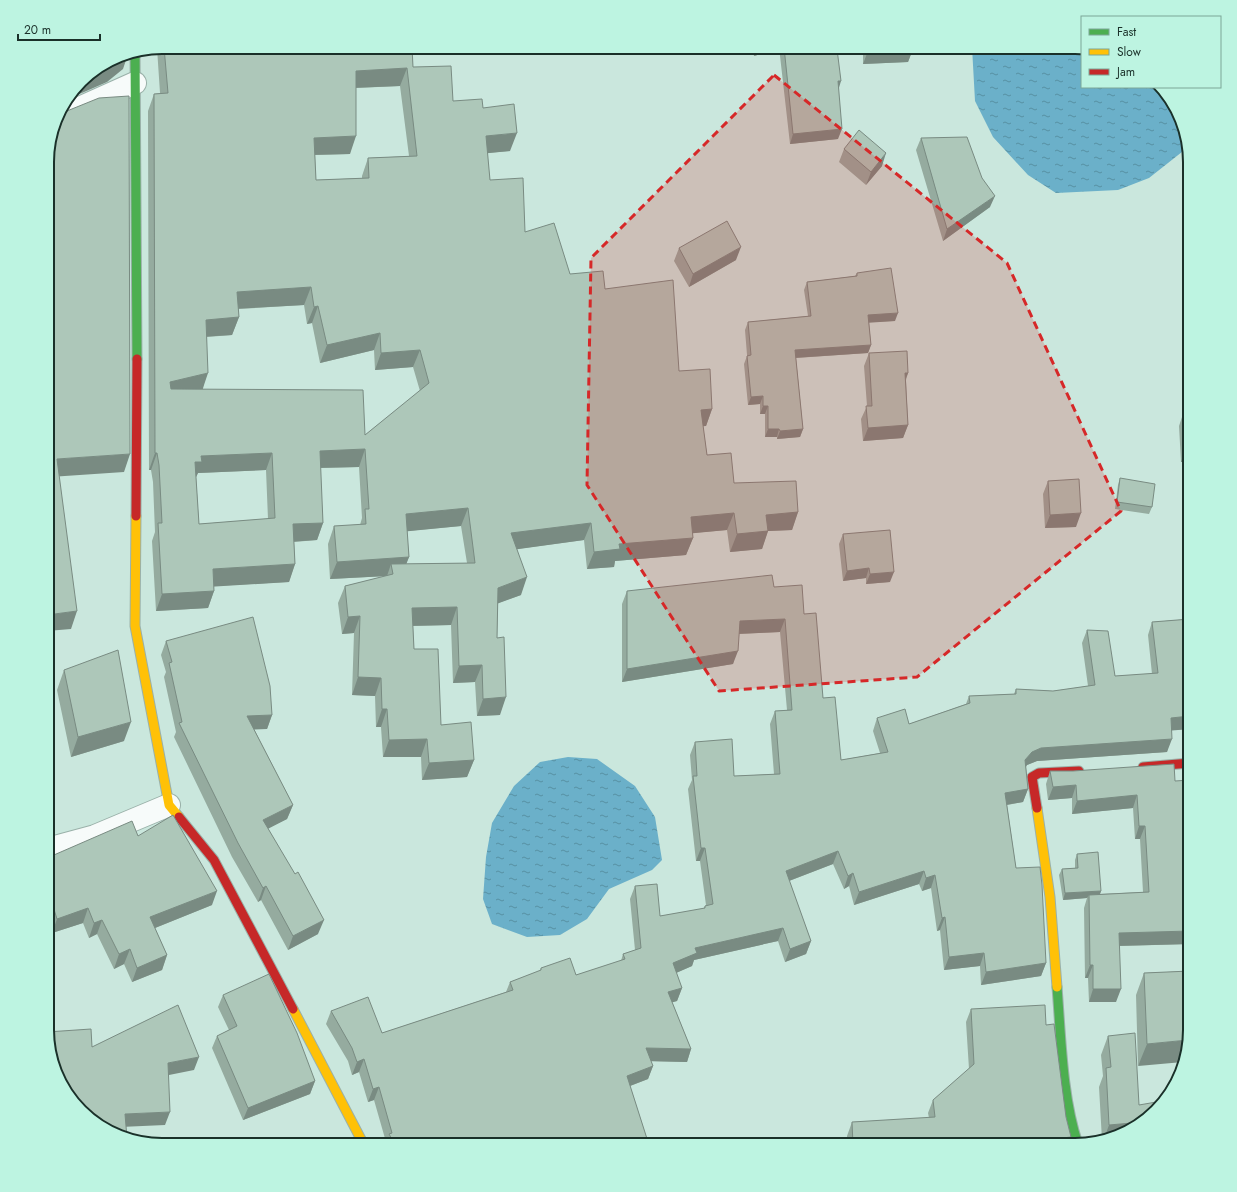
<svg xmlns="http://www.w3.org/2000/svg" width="1237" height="1192" viewBox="0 0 1237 1192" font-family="Jost,sans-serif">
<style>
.water{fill:url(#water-ripples)}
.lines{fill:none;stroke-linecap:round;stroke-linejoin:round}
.street-casing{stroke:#9ab1a9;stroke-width:24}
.fast-casing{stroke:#9ab1a9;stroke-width:11}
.slow-casing{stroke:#9ab1a9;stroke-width:11}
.jam-casing{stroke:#9ab1a9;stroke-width:11}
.street{stroke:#f7fbfa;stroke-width:22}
.fast{stroke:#4caf50;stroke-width:9}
.slow{stroke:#ffc107;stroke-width:9}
.jam{stroke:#c62828;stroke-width:9}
.wall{fill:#95ab9f;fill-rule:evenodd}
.shaded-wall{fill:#798b82}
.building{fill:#adc7b9;stroke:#798b82;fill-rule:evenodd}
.marked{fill:#d62828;fill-opacity:0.2;stroke:#d62828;stroke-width:3;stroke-dasharray:8 5;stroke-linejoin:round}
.rim{fill:none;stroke:#1a3029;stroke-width:2}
</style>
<defs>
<pattern id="water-ripples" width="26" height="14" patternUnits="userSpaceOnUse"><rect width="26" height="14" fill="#6bb0c9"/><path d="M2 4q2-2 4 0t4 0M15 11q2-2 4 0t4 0" fill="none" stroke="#5790a3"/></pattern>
</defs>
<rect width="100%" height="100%" fill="#cae7dd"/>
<path class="water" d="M972,47H1082V87H1162L1181,118L1187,148L1149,178L1118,190L1056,193L1028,175L993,137L975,101Z
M568,757L597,759L635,786L655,817L662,860L652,870L609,889L587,919L560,935L527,937L492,924L483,899L486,857L492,823L514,786L540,762Z"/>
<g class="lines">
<defs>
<path id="street" d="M57,118L135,83
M47,849L95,836L169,805"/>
<path id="fast" d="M135,52L137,359
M1057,987C1061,1036 1062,1097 1078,1144"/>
<path id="slow" d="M136,516L135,626L169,805L179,817
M1037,808L1050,897L1057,987
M293,1009L364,1145"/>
<path id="jam" d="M136,516L137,359
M1143,767L1190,763
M1037,808L1032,777L1039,773L1079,771
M179,817L214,860L293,1009"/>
</defs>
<use href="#street" class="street-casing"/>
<use href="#fast" class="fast-casing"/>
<use href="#slow" class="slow-casing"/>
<use href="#jam" class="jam-casing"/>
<use href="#street" class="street"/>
<use href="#fast" class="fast"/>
<use href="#slow" class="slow"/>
<use href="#jam" class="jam"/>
</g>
<path class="wall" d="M162,47H412L413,67L453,101L483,108L510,151L487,153L490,180L525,232L570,274L605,289L679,371L712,409L706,426H703L707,455L734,483L798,512L792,530L768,531L762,549L730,552L727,530L692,533L693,538L686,555L615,561L614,567L587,569L584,540L517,549L521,595L498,603L497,638L500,715L477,716L475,682L453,683L451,625L413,626L414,649L441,725L474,760L467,777L422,780L421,757H383L381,727H376L375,696L352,695L354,633L342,634L338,603L345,586L387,576L330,579L328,544L334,526L360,525L362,518L359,467L320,468L323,523L317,540L294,542L295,564L289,582L214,586V591L208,608L156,611L152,541L155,532L153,482L151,470H149L148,111L154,94L160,93L157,48ZM400,86L409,156L368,158L362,176V178L316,180L315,155L350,154L356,88ZM304,305L307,324L312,323L320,363L374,350L375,370L413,367L420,391L365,435L203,389L207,337L232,335L239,317L238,309ZM266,470L268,519L199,524L196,477L198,473ZM461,526L467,563L406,564L409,557L407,531Z
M752,47H779L778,49L754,56Z
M779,47H807L809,52L838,89V139L790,144Z
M863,47H913V49L908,62L863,64Z
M921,138L990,207L943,241L916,150Z
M844,149L882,166L866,185L839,162Z
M679,248L736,260L689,287L674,261Z
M857,273L895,321L869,322L871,345L868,353L796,358L803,429L800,437L777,439V437H765V414H760V404L748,405L744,364L747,356V355L745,330L748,322L808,316L804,290L807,282L855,276Z
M1188,347H1190V461L1181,462L1179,426L1183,414H1189L1187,382L1183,358Z
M869,353L908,373L906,380L908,425L903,438L863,441L861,419L867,406L864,366Z
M1120,478L1152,507L1149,514L1115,509L1118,485Z
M1048,481L1076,527L1045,528L1043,494Z
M843,534L890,582L866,584V578L843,581L839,544Z
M774,587L804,614L823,698L841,760L880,753L873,731L877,718L909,724L966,704L969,696L1014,694L1016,689L1053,691L1088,686L1082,643L1087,630L1115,676L1152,674L1148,635L1152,622L1190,619V729L1171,730L1167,752L1037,761L1027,765L1026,767L1028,789L1023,802L1007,805L1016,868L1046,963L1041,976L981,985L980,966L944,970L940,930L937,931L931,888L922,891L919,884L854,905L849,886L844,889L833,864L789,881L811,941L806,954L785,962L778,941L694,960L692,966L676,973L682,988L677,1001L672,1002L691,1049L687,1062L651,1061L653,1066L648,1079L630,1086L649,1145H385L386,1142L374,1100L368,1102L359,1072L352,1075L348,1061L326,1024L331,1011L382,1033L506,992L510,982L540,971L541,968L576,975L621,961L623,954L635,950L630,899L635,886L660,916L703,909L705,906L706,905L700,861H696L688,789L692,780L690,755L695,742L734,776L774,774L770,724L775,711L787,710L780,632L739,634L733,664L622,682V604L627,591Z
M166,641L272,715L267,729H254L293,805L287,819L268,828L318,934L288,950L261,900L258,902L232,857L174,737L176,732L164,677L166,672L161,655Z
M64,670L124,741L71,757L57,690Z
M1050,771L1175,781L1190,944L1119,946L1116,1002H1089L1088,978H1085L1084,908L1087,898L1063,900L1059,875L1062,869L1075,868V860L1077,854L1101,891L1100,894L1143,892L1140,839H1135L1133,808L1072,814V798L1048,800L1046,784Z
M138,836L212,905L155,928L167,955L162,970L132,982L124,964L114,969L97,934L89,938L83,923L52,933L47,918V858Z
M1190,971L1138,1066L1136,995L1144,973Z
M223,995L315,1081L310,1094L243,1120L212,1048L217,1036L229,1030L218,1007Z
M971,1009L1046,1025L1068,1145H847V1136L852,1122L929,1118L928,1113L933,1100L969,1069L966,1022Z
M1108,1036L1139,1105L1151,1116L1119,1136L1102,1140L1099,1087L1103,1076L1101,1055Z"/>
<path class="shaded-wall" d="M758,47H779L778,49L754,56Z
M913,49L908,62L863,64L868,51Z
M126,54H128L123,69L107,82L68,99L85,77Z
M407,68L400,86L350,88L356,71Z
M838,81H841L838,91Z
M842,129L838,139L790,144L793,134Z
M517,133L510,151L479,154L486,136Z
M356,136L350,154L307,155L314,138Z
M886,153L882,166L866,185L871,172Z
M995,196L990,207L943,241L947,229Z
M741,247L736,260L689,287L693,274Z
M311,287L304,305L231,309L237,292Z
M318,306L312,323L307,324L314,307Z
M898,313L895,321L865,323L868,315Z
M239,317L232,335L199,337L206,320Z
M380,333L374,350L320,363L327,345Z
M871,345L868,353L793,358L795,350Z
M420,350L413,367L375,370L381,353Z
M208,373L202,391L164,400L170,382Z
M905,373H908L903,386Z
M763,396L760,404L748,405L751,397Z
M763,406H768L765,414H760Z
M712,409L706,426L694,427L701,410Z
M908,425L903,438L863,441L868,428Z
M768,429H779L777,437H765Z
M803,429L800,437L777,439L780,431Z
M365,449L359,467L313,468L320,451Z
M1185,450H1190V461L1181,462Z
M155,453H157L151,470H149Z
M272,453L266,470L198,473L195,479V462L201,456Z
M130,454L124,472L50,477L57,459Z
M468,508L461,526L400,532L406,514Z
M798,512L792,530L768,531L762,549L730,552L737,534L766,515Z
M734,513L727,530L685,534L691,517Z
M1081,513L1076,527L1045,528L1050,515Z
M323,523L317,540L287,542L293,524Z
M591,523L584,540L505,551L511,533Z
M693,538L686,555L615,561L614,567L587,569L594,552L619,544Z
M409,557L402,575L393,574L391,564L387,576L330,579L337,562Z
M295,564L289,582L207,587L213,569Z
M869,568L866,578L843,581L847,571Z
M894,572L890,582L866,584L870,574Z
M527,577L521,595L491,606L498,588Z
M214,591L208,608L156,611L162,594Z
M457,607L451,625L405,626L412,608Z
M77,611L71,629L47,631V615Z
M360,616L354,633L342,634L348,617Z
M785,619L780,632L735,634L740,621Z
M738,651L733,664L622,682L627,669Z
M482,665L475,682L453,683L459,666Z
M358,677L381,678L375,696L352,695Z
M506,697L500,715L477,716L483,699Z
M382,709H387L381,727H376Z
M272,715L267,729L242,730L247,716Z
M1190,716V729L1166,731L1171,718Z
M131,722L124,741L71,757L78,737Z
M427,739L421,757H383L389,740Z
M1172,739L1167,752L1037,761L1027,765L1020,773L1025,760L1032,752L1041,748Z
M474,760L467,777L422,780L429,763Z
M1076,785L1072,798L1048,800L1053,787Z
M1028,789L1023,802L1000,806L1005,793Z
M1137,795L1133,808L1072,814L1077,801Z
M293,805L287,819L258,834L263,820Z
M1139,826H1145L1140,839H1135Z
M701,848H705L700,861H696Z
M838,851L833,864L781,884L786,871Z
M924,871L919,884L854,905L859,892Z
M853,873L849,886L844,889L848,876Z
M935,875L931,888L922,891L926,878Z
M266,886L261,900L258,902L263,888Z
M217,891L212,905L145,932L150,917Z
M1101,891L1099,897L1089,895L1087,898L1063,900L1065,893Z
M88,908L83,923L52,933L57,919Z
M945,917L940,930L937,931L942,918Z
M102,920L97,934L89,938L94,923Z
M324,920L318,934L288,950L293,936Z
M783,928L778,941L694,960L692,966L669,976L673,963L695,948Z
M1190,931V944L1114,946L1119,933Z
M811,941L806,954L785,962L790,949Z
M130,949L124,964L114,969L119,954Z
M984,953L980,966L944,970L949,957Z
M167,955L162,970L132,982L137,968Z
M1046,963L1041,976L981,985L986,972Z
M1090,965H1093L1088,978H1085Z
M682,988L677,1001L663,1005L668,992Z
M1093,989H1121L1116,1002H1089Z
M1188,1040L1183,1062L1138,1066L1147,1044Z
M646,1048L691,1049L687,1062L642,1061Z
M199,1057L194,1070L164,1076L168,1063Z
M364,1059L359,1072L352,1075L357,1062Z
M653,1066L648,1079L622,1089L627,1076Z
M315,1081L310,1094L243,1120L248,1108Z
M379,1087L374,1100L368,1102L373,1089Z
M170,1112L165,1125L120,1127L125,1114Z
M1132,1123L1129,1130L1119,1136L1104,1139L1109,1125Z
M1071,1137L1068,1145H1001Z"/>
<path class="building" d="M164,47H412L413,67L451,66L453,101L482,99L483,108L514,104L517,133L486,136L490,180L523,178L525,232L554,223L570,274L603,271L605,289L673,280L679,371L710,369L712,409L701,410L707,455L731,453L734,483L796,481L798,512L766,515L768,531L737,534L734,513L691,517L693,538L619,544L620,549L594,552L591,523L511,533L527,577L498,588L497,638L504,637L506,697L483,699L482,665L459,666L457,607L412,608L414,649H438L441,725L471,722L474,760L429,763L427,739L389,740L387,709H382L381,678L358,677L360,616L348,617L345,586L393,574L391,564L475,563L468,508L406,514L409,557L337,562L334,526L366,524L365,509H369L365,449L320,451L323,523L293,524L295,564L213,569L214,591L162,594L158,523H162L159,465L157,453H155L154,94L168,93ZM407,68L417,156L368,158L369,178L316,180L314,138L356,136V71ZM311,287L314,307L318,306L327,345L380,333L381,353L420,350L429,383L365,435L363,390L171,389L170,382L208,373L206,320L239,317L237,292ZM272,453L275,518L199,524L195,462H202L201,456Z
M784,47H807L809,52L837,49L841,81H838L842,129L793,134Z
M868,47H913V49L868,51Z
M126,54L113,64L85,77L86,76L118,56Z
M129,96L130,454L57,459L77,611L47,615V155L59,112L62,113L99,98Z
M859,130L886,153L871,172L844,149Z
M967,137L982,178L995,196L947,229L921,138Z
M727,221L741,247L693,274L679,248Z
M891,268L898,313L868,315L871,345L795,350L803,429L780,431L779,429H768V406H763V396L751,397L747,356L751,355L748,322L811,316L807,282L857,276V273Z
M1188,347H1190V361Z
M907,351L908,373H905L908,425L868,428L866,406H872L869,353Z
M1183,414H1190V450H1185Z
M1120,478L1155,484L1152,507L1117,502Z
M1079,479L1081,513L1050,515L1048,481Z
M890,530L894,572L870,574L869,568L847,571L843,534Z
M772,575L774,587L802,585L804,614L816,613L823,698L835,697L841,760L888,752L877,718L905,709L909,724L970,703L969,696L1016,694V689L1053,691L1095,685L1087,630L1108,631L1115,676L1158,673L1152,622L1190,619V716L1171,718L1172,739L1041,748L1032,752L1025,760L1028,789L1005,793L1016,868L1040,867L1042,885L1046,963L986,972L984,953L949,957L945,917L942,918L935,875L926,878L924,871L859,892L853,873L848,876L838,851L786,871L811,941L790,949L783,928L695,948L697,953L673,963L682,988L668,992L691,1049L646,1048L653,1066L627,1076L649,1145H395L389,1134L392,1133L379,1087L373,1089L364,1059L357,1062L352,1048L331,1011L368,997L382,1033L513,990L510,982L541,970V968L570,958L576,975L625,959L623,954L641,948L635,886L657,884L660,916L705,908V906L713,904L705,848H701L693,776H697L695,742L732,739L734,776L780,774L775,711L792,710L785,619L740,621L738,651L627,669V591Z
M253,617L270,686L272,715L247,716L293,805L263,820L295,874L298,872L324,920L293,936L266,886L263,888L238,843L179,723L182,722L169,663L172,662L166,641Z
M118,650L131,722L78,737L64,670Z
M1174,764L1175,781L1190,780V931L1119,933L1121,989H1093V965H1090L1089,895L1149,892L1145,826H1139L1137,795L1077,801L1076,785L1053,787L1050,771H1073Z
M173,815L217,891L150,917L167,955L137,968L130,949L119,954L102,920L94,923L88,908L57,919L47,887V858L132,821L138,836Z
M1098,852L1101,891L1065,893L1062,869L1078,868L1077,854Z
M1190,971V1030L1188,1040L1147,1044L1144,973Z
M269,974L297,1033L315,1081L248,1108L217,1036L237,1026L223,995Z
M178,1005L199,1057L168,1063L170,1112L125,1114L127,1138L118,1136L76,1106L56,1074L47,1032L91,1029L92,1047Z
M1045,1005L1046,1025L1054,1024L1066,1117L1071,1137L1001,1145H853L852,1122L935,1117L933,1100L974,1064L971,1009Z
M1135,1033L1139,1105L1162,1101L1151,1116L1133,1128L1132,1123L1109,1125L1106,1068L1111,1067L1108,1036Z
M347,1141V1145H307V1142Z"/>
<path class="marked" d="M774,75L1007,263L1121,511L917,677L719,691L587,485L591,258Z"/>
<path d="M0 0H1237V1192H0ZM162 54H1075A108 108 0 0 1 1183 162V1030A108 108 0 0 1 1075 1138H162A108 108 0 0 1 54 1030V162A108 108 0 0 1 162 54Z" fill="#bdf4e1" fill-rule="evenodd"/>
<path class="rim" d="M162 54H1075A108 108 0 0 1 1183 162V1030A108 108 0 0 1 1075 1138H162A108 108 0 0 1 54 1030V162A108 108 0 0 1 162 54Z"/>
<rect x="1081" y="16" width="140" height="72" fill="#bdf4e1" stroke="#7ca697"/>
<rect x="1089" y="29" width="20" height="6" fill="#4caf50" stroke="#7ca697"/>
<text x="1117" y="36" font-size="12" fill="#1a3029">Fast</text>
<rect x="1089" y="49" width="20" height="6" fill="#ffc107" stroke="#7ca697"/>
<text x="1117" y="56" font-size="12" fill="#1a3029">Slow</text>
<rect x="1089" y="69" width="20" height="6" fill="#c62828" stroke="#7ca697"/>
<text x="1117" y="76" font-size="12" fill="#1a3029">Jam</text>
<path d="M18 34v6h82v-6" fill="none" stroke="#1a3029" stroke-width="2"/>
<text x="24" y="34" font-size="12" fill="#1a3029" stroke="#bdf4e1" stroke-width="3" paint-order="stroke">20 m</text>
</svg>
